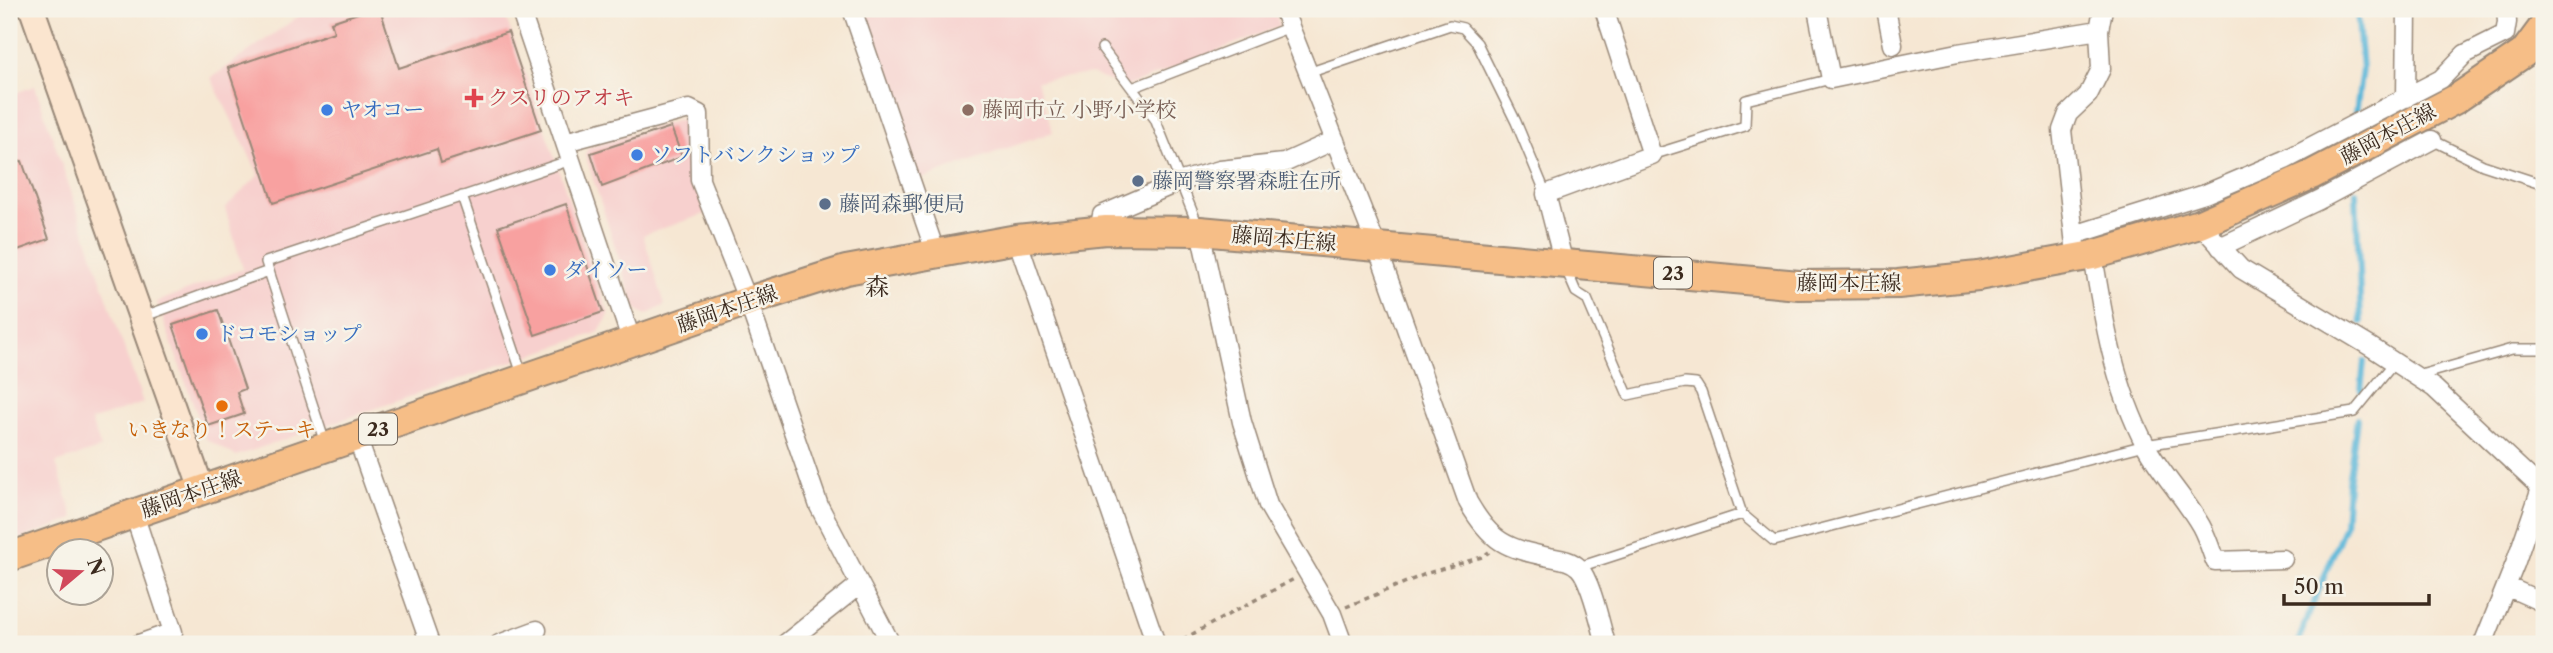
<svg xmlns="http://www.w3.org/2000/svg" width="2553" height="653" viewBox="0 0 2553 653" font-family="'Libre Caslon Text','Noto Serif JP',serif">
<style>
.built{fill:#f7d0ce}
.lines{fill:none;stroke-linecap:round;stroke-linejoin:round}
.stream{stroke:#5bb7d9;stroke-width:6}
.building{fill:#f8a1a0}
.lane-casing{stroke:#988878;stroke-width:12}
.street-casing{stroke:#988878;stroke-width:21}
.secondary-casing{stroke:#988878;stroke-width:28}
.primary-casing{stroke:#988878;stroke-width:32}
.path{stroke:#988878;stroke-width:3.5;stroke-dasharray:5 5;stroke-linecap:butt}
.lane{stroke:#fff;stroke-width:9}
.street{stroke:#fff;stroke-width:18}
.secondary{stroke:#fbe5cf;stroke-width:24}
.primary{stroke:#f6be87;stroke-width:28}
.health-dot{fill:#e0444e;stroke:#f7f3e8;stroke-width:2.5}
.shop-dot{fill:#3f7fe0;stroke:#f7f3e8;stroke-width:2.5}
.education-dot{fill:#8d6e63;stroke:#f7f3e8;stroke-width:2.5}
.service-dot{fill:#5c6f8a;stroke:#f7f3e8;stroke-width:2.5}
.food-dot{fill:#e8710a;stroke:#f7f3e8;stroke-width:2.5}
.labels{text-anchor:middle;stroke-width:5;stroke-linejoin:round;paint-order:stroke}
.shield{fill:#f7f3e8;stroke:#73665b;stroke-width:2}
.shield-label{font-size:19px;font-weight:bold;fill:#3b2a1e}
.health-label{font-size:21px;fill:#be3a42;stroke:#f7f3e8;text-anchor:start}
.shop-label{font-size:21px;fill:#366cbe;stroke:#f7f3e8;text-anchor:start}
.education-label{font-size:21px;fill:#785e54;stroke:#f7f3e8;text-anchor:start}
.street-label{font-size:21px;fill:#3b2a1e;stroke:#f7f3e8}
.service-label{font-size:21px;fill:#4e5e75;stroke:#f7f3e8;text-anchor:start}
.food-label{font-size:21px;fill:#c56008;stroke:#f7f3e8}
.quarter-label{font-size:24px;fill:#3b2a1e;stroke:#f7f3e8}
</style>
<rect width="100%" height="100%" fill="#f7f3e8"/>
<filter id="ink" filterUnits="userSpaceOnUse"><feTurbulence type="fractalNoise" baseFrequency=".0143" numOctaves="2"/><feDisplacementMap in="SourceGraphic" scale="14" xChannelSelector="R" yChannelSelector="G"/><feConvolveMatrix kernelMatrix="1 2 1 2 8 2 1 2 1" color-interpolation-filters="sRGB"/></filter>
<filter id="wash" filterUnits="userSpaceOnUse"><feTurbulence type="fractalNoise" baseFrequency=".00686" numOctaves="4" result="noise"/><feDisplacementMap in="SourceGraphic" scale="28" xChannelSelector="R" yChannelSelector="G"/><feGaussianBlur stdDeviation="1.57" result="paint"/><feColorMatrix in="noise" values="0 0 0 0 0 0 0 0 0 0 0 0 0 0 0 0 0 1.4 0 .05"/><feComposite in="paint" operator="in"/></filter>
<g filter="url(#wash)">
<rect width="100%" height="100%" fill="#f6e7d3"/>
<path class="built" d="M309,9H503L609,315L599,332L236,456L206,439L157,302L243,269L225,208L259,175L211,78Z
M856,9H1274L1280,26L1125,87L1091,74L1037,81L1053,132L915,181Z
M35,86L143,403L91,421L101,448L56,463L74,519L9,543V95Z
M686,118L693,124L705,214L643,235L665,305L646,315L635,308L585,154L589,147Z"/>
<g class="lines">
<path class="stream" d="M2356,113L2362,69L2357,9
M2356,192L2361,322
M2361,390L2364,362
M2297,644L2345,525L2348,484L2357,419"/>
</g>
<g id="blocks">
<path class="building" d="M370,9H380L399,68L508,32L541,130L441,163L437,149L273,203L228,68L334,32L331,22Z
M671,127L682,157L602,187L591,153Z
M22,161L49,239L9,253V166Z
M566,204L603,312L535,335L498,227Z
M218,310L245,389L237,392L244,414L208,426L173,325Z"/>
</g>
</g>
<g filter="url(#ink)">
<use href="#blocks" fill-opacity="0" stroke="#988878" stroke-width="2"/>
<g class="lines">
<defs>
<path id="lane" d="M1102,48L1155,119L1198,226
M1308,73L1450,25L1463,28L1477,43L1516,122L1546,194
M1132,88L1290,27
M2432,140L2483,165L2544,185
M1652,155L1745,126L1746,100L1831,79
M462,196L523,377
M1566,269L1576,292L1587,299L1628,395L1685,383L1696,384L1701,392L1742,514
M142,317L269,271
M2417,376L2512,349H2544
M325,443L266,262L571,160
M1579,567L1742,514L1774,541L2145,445L2354,412L2394,363"/>
<path id="street" d="M520,9L632,342
M852,9L936,254
M1283,9L1377,247L1468,502C1491,542 1505,548 1549,557C1560,559 1571,560 1579,568C1591,580 1601,627 1606,644
M1817,9L1831,79L1958,53L2099,30
M1886,9L1893,45
M2406,98L2407,9
M565,142L689,109L699,114L700,180L748,301L819,506L891,644
M2200,224L2241,269L2371,347L2434,388L2544,491
M1099,231L1102,215L1181,181L1220,170L1284,163L1335,140
M1200,231L1242,422L1268,505L1332,614L1343,644
M2074,235L2205,194L2285,160L2441,79L2465,54L2505,34L2507,22L2506,9
M1017,239L1156,644
M2075,245L2062,130L2068,114L2088,95L2101,69L2099,30L2103,9
M2220,247L2319,200L2432,140
M2093,255C2103,319 2115,388 2146,446C2162,475 2185,498 2201,526C2207,537 2211,550 2215,561L2283,559
M1564,264L1546,194L1652,155L1604,9
M357,437L430,644
M134,514L173,632L139,644
M2506,586L2544,603
M499,644L537,630
M785,644L859,585
M2483,644L2515,564L2544,480"/>
<path id="secondary" d="M32,9L202,490"/>
<path id="primary" d="M9,557L748,301L846,270L1017,239L1106,230L1200,231L1799,285L1898,284L1978,276L2093,255L2200,224L2311,175L2456,99L2524,53L2544,26"/>
</defs>
<use href="#lane" class="lane-casing"/>
<use href="#street" class="street-casing"/>
<use href="#secondary" class="secondary-casing"/>
<use href="#primary" class="primary-casing"/>
<path class="path" d="M1346,607L1428,573L1482,557L1489,552
M1174,644L1294,579"/>
<use href="#lane" class="lane"/>
<use href="#street" class="street"/>
<use href="#secondary" class="secondary"/>
<use href="#primary" class="primary"/>
</g>
</g>
<path class="health-dot" d="M470.5 87.5h7v7h7v7h-7v7h-7v-7h-7v-7h7z"/>
<g class="shop-dot">
<circle cx="327" cy="110" r="7"/>
<circle cx="637" cy="155" r="7"/>
<circle cx="550" cy="270" r="7"/>
<circle cx="202" cy="334" r="7"/>
</g>
<circle class="education-dot" cx="968" cy="110" r="7"/>
<g class="service-dot">
<circle cx="1138" cy="181" r="7"/>
<circle cx="825" cy="204" r="7"/>
</g>
<circle class="food-dot" cx="222" cy="406" r="7"/>
<g class="labels">
<g class="shield">
<rect x="1654" y="257.5" width="38" height="31" rx="5"/>
<rect x="359" y="413.5" width="38" height="31" rx="5"/>
</g>
<g class="shield-label">
<text x="1673" y="280">23</text>
<text x="378" y="436">23</text>
</g>
<g class="health-label">
<text x="488" y="105">クスリのアオキ</text>
</g>
<g class="shop-label">
<text x="341" y="117">ヤオコー</text>
<text x="651" y="162">ソフトバンクショップ</text>
<text x="564" y="277">ダイソー</text>
<text x="216" y="341">ドコモショップ</text>
</g>
<g class="education-label">
<text x="982" y="117">藤岡市立 小野小学校</text>
</g>
<g class="street-label">
<text transform="translate(2388 134) rotate(-28)" y="7">藤岡本庄線</text>
<text transform="translate(1284 239) rotate(5)" y="7">藤岡本庄線</text>
<text x="1849" y="290">藤岡本庄線</text>
<text transform="translate(727 309) rotate(-19)" y="7">藤岡本庄線</text>
<text transform="translate(191 494) rotate(-19)" y="7">藤岡本庄線</text>
</g>
<g class="service-label">
<text x="1152" y="188">藤岡警察署森駐在所</text>
<text x="839" y="211">藤岡森郵便局</text>
</g>
<g class="food-label">
<text x="222" y="437">いきなり！ステーキ</text>
</g>
<g class="quarter-label">
<text x="877" y="295">森</text>
</g>
</g>
<rect width="2553" height="653" fill="none" stroke="#f7f3e8" stroke-width="35"/>
<g transform="translate(80 572) rotate(71)"><circle r="33" fill="#f7f3e8" stroke="#aca397" stroke-width="2"/>
<path d="M0-5L12 26L0 18L-12 26Z" fill="#d1495b"/>
<text y="-10" font-size="19" font-weight="bold" text-anchor="middle" fill="#3b2a1e">N</text>
</g>
<path d="M2284 594v10h145v-10" fill="none" stroke="#3b2a1e" stroke-width="3.5"/>
<text x="2294" y="594" font-size="21" fill="#3b2a1e" stroke="#f7f3e8" stroke-width="5" paint-order="stroke">50 m</text>
</svg>
